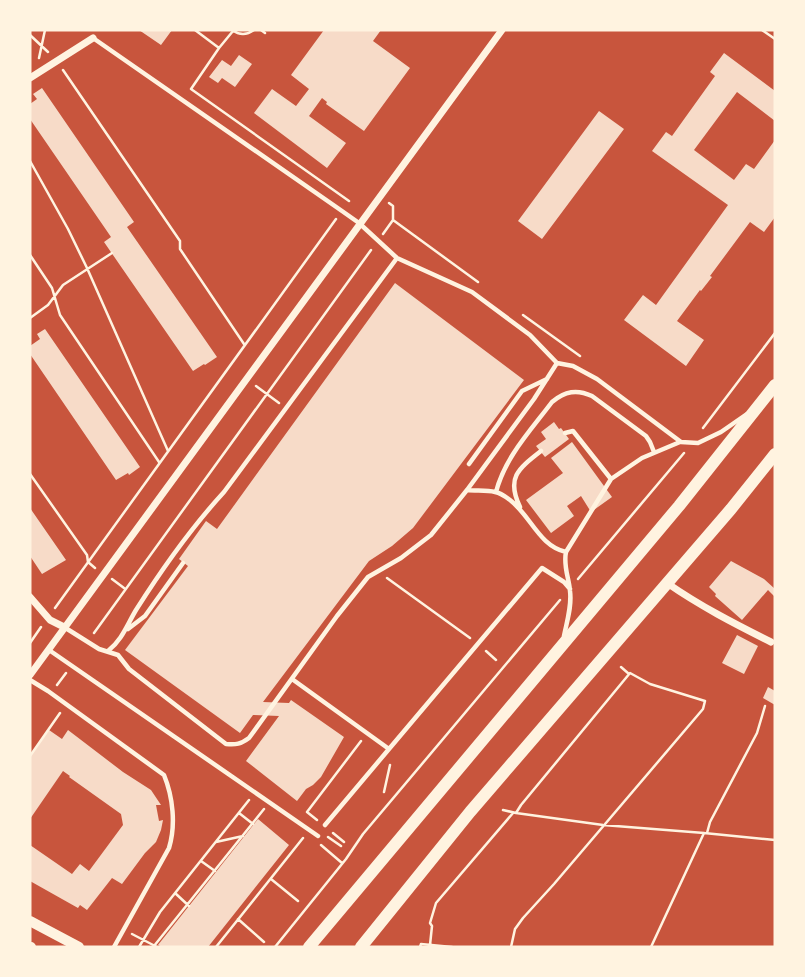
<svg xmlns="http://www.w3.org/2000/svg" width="805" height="977" viewBox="0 0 805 977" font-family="'PT Sans',sans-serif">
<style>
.building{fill:#f7dbc8}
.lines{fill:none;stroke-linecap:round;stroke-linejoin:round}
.path{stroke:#fff3e0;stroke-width:2.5}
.service{stroke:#fff3e0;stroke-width:4.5}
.minor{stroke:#fff3e0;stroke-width:7}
.tertiary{stroke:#fff3e0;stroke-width:10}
.secondary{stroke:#fff3e0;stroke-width:12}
</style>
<rect width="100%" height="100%" fill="#c8553d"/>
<path class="building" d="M139,30H172L161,45Z
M324,30H381L373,41L410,68L364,131L326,104L327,102L322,98L309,116L346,143L327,168L254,113L272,89L296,106L309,89L291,75Z
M724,53L775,91V121L737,92L694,150L734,180L746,164L754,169L775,140V217L764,232L750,222L710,276L712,277L701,291L700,290L677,321L704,340L686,366L624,320L643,295L656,305L728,205L652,151L666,132L672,136L715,76L710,72Z
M239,55L252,64L235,87L222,78L218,83L209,77L222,60L231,66Z
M42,88L134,222L127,227L217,357L205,365L204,364L193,371L104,242L111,237L30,119V104L37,99L33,94Z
M599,111L624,129L542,239L518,221Z
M395,283L524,380L413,528L392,546L369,561L263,702L289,703L291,700L344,737L321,777L313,785L306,789L297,801L246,761L279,716L253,715L240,733L125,650L188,566L179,559L206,521L217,529Z
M45,329L140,467L129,475L128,473L116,480L30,354V346L40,339L37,334Z
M554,422L559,429L561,428L569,439L545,457L536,446L546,439L541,432Z
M572,442L612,497L591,512L581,496L567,506L574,516L551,533L526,500L563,473L551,458Z
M30,508L66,560L42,574L30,556Z
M731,561L764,579L775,589V597L768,590L742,620L715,596L716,594L709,587Z
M737,635L758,646L744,674L722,663Z
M768,687L775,691V705L763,698Z
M49,730L62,739L68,730L123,772L151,790L161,805H156L159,821L163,820L161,830L156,842L145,853L122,884L112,878L87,910L80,905L78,908L30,881V845L72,874L80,864L89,871L123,825L121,814L69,777L70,776L63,771L30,819V764L31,761L30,760V756Z
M258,819L289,845L208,947H162L158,945Z"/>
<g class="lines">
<path class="path" d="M195,30L219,48
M232,30C239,35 247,35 254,30
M261,30L265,33
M762,30L775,39
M233,31L219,48L191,89L349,201
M30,35L48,52
M39,58L45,30
M63,70L180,241V249L244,344
M30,161L68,229L87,268L168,451
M393,220L478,282
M383,234L393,220V206L389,203
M30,255L52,288L60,315L159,462
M523,315L580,356
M30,318L48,305L63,285L112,253
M256,386L279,403
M703,428L775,333
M30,474L87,555L88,562L95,568
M387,578L470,638
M112,579L124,588
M578,579L684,453
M55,608L336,219
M94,633L371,250
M30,643L41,627
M486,651L496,660
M621,667L629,674
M57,685L66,673
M30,756L60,713
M384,792L390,765
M503,810L516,813L603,825L704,833L775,840
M239,813L253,824
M317,820L307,812L361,741
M333,833L344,842
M707,833L710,822L757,733L765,706
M328,837L341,846
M216,842L243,836
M321,845L342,863
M201,861L215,871
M271,879L298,901
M175,893L189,906
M238,919L264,942
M132,934L157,947
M430,945L432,926L430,923L436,903L513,813
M154,946L264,809
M139,947L160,912L249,800
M216,947L303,838
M275,947L346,859L363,834L560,600
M420,947L421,944L452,947
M511,947L515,929L523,918L554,884L703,709L705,701L650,684L630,673L521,805L516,813
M651,947L704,833"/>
<path class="service" d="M93,38L342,211L359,223L397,258L472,292L530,335L557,363L573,366L597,379L681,442L698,443L721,432L747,414
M565,433L573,431L611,479
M469,464L522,391L547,379
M467,490C476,491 487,490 495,492C501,493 506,497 510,500C531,516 539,546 566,552
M496,492C505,457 531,430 552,402C565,391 577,389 592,396L646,436L650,442L654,452
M520,507C506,478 518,469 541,451
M64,627L99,649L118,655L129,669L226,744C236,745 241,744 249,738L337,616L368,577L401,558L431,535L467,490L534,399L557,363
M128,629L145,616L183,563
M564,636C567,621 572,606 570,591C569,578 563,566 566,552L611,479L642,458L680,442
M49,650L318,836
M108,651C122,640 127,625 136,610C162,569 191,528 224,492L397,258
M292,679L389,749L542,568L564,582L570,589
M30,680L48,691L164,775C173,797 176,825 169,848L114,947
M325,825L389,749"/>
<path class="minor" d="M30,78L93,38
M667,583C700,606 735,624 771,642
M30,597L50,620L64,627
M30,675L502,30"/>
<path class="tertiary" d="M30,921L79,947
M30,947H31"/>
<path class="secondary" d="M309,947L679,506L775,385
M361,947L470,812L731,509L775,454"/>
</g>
<rect width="805" height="977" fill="none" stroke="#fff3e0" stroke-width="63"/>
</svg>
